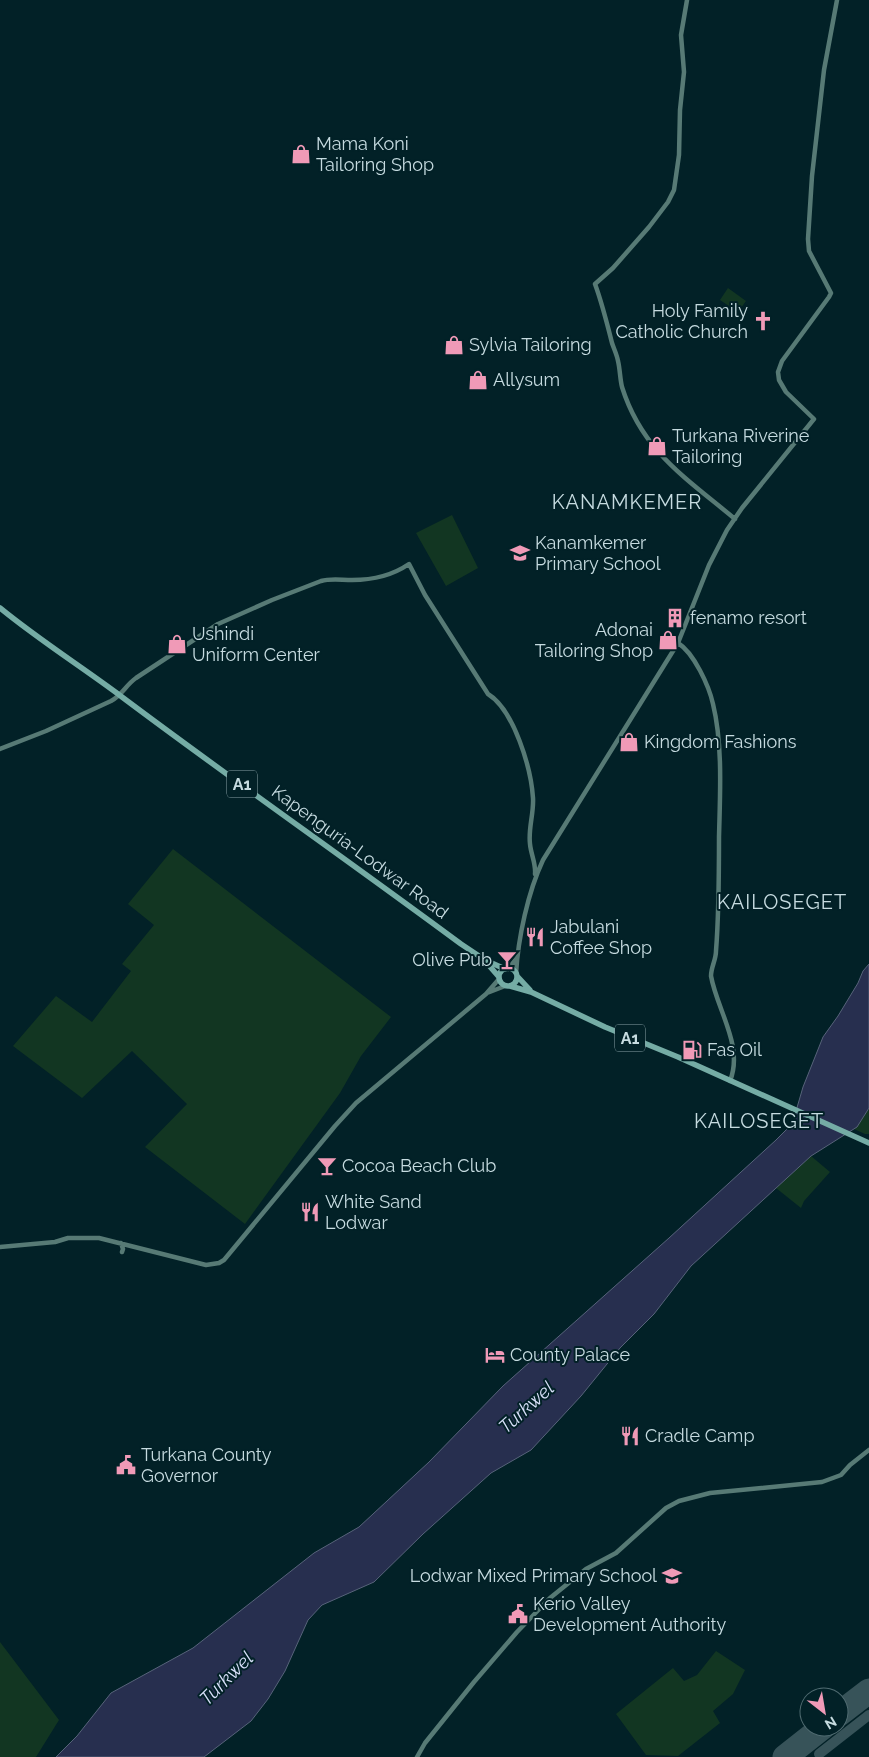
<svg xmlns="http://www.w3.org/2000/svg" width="869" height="1757" viewBox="0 0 869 1757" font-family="Raleway,sans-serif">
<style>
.green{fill:#123622}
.water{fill:#272f4f;stroke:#57637a}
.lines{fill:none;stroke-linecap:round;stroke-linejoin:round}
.taxiway{stroke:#375359;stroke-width:10}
.runway{stroke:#375359;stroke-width:25}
.secondary{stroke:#577a75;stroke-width:4.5}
.highway{stroke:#75aca5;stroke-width:5.5}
.labels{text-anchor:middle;stroke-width:4;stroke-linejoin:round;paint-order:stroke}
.shield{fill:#022127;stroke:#8ba3a8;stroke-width:1}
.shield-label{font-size:16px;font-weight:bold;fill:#c6dbe0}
.poi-label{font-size:18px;fill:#c6dbe0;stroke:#022127;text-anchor:start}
.street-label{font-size:18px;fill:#c6dbe0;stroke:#022127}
.water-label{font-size:19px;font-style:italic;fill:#d7dff8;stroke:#022127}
.quarter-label{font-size:20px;letter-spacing:1px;fill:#c6dbe0;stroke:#022127}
</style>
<rect width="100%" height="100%" fill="#022127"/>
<path class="green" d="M728,288L746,301L738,312L720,300Z
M452,515L478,568L446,586L416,533Z
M173,849L391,1017L361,1056L340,1093L245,1224L145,1147L187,1104L132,1051L82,1098L13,1046L56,996L92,1022L131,971L122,964L154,925L128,904Z
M869,1108V1134H865L854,1129Z
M811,1156L830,1172L804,1201L801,1208L776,1188Z
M0,1642L59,1720L36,1757H0Z
M716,1651L745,1670L733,1694L713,1711L720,1723L678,1756L646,1755L616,1714L673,1668L684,1681L697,1675Z"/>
<path class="water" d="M869,964V1108L857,1127L811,1156L691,1266L654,1314L620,1348L581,1396L531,1450L491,1473L423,1534L374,1582L322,1605L308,1620L285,1671L268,1699L251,1721L204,1757H56L77,1736L111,1693L193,1648L314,1553L359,1527L429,1462L503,1386L669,1238L776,1140L792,1124L794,1118L803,1087L823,1037L838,1016L858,983L863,971Z"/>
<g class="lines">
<path class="taxiway" d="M819,1754L869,1715"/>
<path class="runway" d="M839,1714L869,1691
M785,1757L823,1727"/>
<path class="secondary" d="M687,0L681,35L684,72L680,110L679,155L674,190L668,202L649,227L613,268L595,284C602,303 607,323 612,343C614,349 617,355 618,361C620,369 620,379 622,387C642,451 686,478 735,519
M678,643C694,653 709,686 713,704C723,745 720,795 719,837C719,875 719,913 716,951C716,960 711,967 711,976C717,1010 744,1046 730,1081
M0,749L46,731L111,701C122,695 126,685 136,678L218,624L272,600L321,581C331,578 341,580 352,580C372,580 393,575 409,564L425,595L488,694C514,710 531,768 533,798C534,813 528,829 530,844C531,855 536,863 535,874
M508,969L517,958
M516,974C518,938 528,892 543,860L678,643L709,565L727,530L742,508L814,419L786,392L779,380L778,372L782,361L829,297L831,293L809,251L808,239L812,176L824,70L837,0
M487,993L505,986
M121,1243L123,1249L122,1252
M0,1247L55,1242L68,1238H99L206,1265L219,1263L224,1260L335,1126L356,1103L486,994L499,979
M417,1757L425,1743L474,1682L517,1632L550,1598L586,1569L616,1553L666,1508L679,1501L710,1493L822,1482L841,1475L850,1465L869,1450"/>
<path class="highway" d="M0,608C39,640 82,667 122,697C234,781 349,861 461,944L485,960L505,969
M486,962L499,977
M499 977a9 9 0 1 1 18 0a9 9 0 1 1-18 0Z
M517,976L530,990
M510,986L531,992L605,1027L678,1057L869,1143"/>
</g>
<defs>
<symbol id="shop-bare" viewBox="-9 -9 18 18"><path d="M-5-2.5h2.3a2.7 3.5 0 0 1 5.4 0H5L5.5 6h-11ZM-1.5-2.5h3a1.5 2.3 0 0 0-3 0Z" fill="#f09ab7" stroke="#022127" stroke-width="2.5" paint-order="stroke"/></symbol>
<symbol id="church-bare" viewBox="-9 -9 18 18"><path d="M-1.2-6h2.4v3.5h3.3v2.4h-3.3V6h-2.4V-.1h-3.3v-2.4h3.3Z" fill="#f09ab7" stroke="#022127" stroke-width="2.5" paint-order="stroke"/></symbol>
<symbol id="school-bare" viewBox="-9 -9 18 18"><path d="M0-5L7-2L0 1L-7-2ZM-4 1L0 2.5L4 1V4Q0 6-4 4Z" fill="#f09ab7" stroke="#022127" stroke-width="2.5" paint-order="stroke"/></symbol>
<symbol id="building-bare" viewBox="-9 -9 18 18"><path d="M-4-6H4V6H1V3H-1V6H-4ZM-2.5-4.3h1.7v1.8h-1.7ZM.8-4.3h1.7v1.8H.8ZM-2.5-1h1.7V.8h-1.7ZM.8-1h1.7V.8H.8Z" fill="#f09ab7" stroke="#022127" stroke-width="2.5" paint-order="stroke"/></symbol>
<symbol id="restaurant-bare" viewBox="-9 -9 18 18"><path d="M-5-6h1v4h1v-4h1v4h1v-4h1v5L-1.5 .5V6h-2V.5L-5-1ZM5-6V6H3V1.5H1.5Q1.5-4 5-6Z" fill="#f09ab7" stroke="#022127" stroke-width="2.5" paint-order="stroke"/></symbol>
<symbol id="bar-bare" viewBox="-9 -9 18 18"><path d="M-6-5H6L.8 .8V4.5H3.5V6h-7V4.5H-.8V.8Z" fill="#f09ab7" stroke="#022127" stroke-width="2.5" paint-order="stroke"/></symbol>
<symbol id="fuel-bare" viewBox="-9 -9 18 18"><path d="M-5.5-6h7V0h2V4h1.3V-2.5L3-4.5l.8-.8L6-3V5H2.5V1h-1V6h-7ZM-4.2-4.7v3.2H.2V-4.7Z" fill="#f09ab7" stroke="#022127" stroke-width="2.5" paint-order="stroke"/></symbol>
<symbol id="hotel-bare" viewBox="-9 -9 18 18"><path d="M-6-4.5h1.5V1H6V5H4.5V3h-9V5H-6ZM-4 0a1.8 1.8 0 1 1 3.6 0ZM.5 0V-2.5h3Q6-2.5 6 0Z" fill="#f09ab7" stroke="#022127" stroke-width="2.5" paint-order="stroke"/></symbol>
<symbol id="civic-bare" viewBox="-9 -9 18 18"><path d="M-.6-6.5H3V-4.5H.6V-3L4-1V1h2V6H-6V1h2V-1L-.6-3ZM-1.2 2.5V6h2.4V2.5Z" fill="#f09ab7" stroke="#022127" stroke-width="2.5" paint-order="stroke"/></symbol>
</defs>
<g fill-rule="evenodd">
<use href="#shop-bare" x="287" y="140" width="28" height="28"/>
<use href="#church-bare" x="749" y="307" width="28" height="28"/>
<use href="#shop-bare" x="440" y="331" width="28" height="28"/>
<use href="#shop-bare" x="464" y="366" width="28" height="28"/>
<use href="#shop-bare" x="643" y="432" width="28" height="28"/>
<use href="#school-bare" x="506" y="539" width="28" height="28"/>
<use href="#building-bare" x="661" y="604" width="28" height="28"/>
<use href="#shop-bare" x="654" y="626" width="28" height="28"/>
<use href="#shop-bare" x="163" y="630" width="28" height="28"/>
<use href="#shop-bare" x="615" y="728" width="28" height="28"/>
<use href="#restaurant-bare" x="521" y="923" width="28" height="28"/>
<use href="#bar-bare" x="493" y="946" width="28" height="28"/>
<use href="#fuel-bare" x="678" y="1036" width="28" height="28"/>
<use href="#bar-bare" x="313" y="1152" width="28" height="28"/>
<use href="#restaurant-bare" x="296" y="1198" width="28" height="28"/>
<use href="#hotel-bare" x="481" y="1341" width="28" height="28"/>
<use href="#restaurant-bare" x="616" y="1422" width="28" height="28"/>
<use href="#civic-bare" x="112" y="1451" width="28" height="28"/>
<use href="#school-bare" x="658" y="1562" width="28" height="28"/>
<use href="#civic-bare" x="504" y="1600" width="28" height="28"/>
</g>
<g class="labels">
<g class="shield">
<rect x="227" y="770.5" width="30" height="27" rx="4"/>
<rect x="615" y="1024.5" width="30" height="27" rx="4"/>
</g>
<g class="shield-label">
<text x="242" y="790">A1</text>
<text x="630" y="1044">A1</text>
</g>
<g class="poi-label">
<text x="316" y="150">Mama Koni<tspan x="316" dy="21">Tailoring Shop</tspan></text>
<text x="748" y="317" text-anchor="end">Holy Family<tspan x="748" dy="21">Catholic Church</tspan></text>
<text x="469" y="351">Sylvia Tailoring</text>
<text x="493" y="386">Allysum</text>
<text x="672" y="442">Turkana Riverine<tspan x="672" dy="21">Tailoring</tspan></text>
<text x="535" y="549">Kanamkemer<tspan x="535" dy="21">Primary School</tspan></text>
<text x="690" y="624">fenamo resort</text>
<text x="653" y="636" text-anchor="end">Adonai<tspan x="653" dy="21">Tailoring Shop</tspan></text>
<text x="192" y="640">Ushindi<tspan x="192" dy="21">Uniform Center</tspan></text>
<text x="644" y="748">Kingdom Fashions</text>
<text x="550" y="933">Jabulani<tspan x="550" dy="21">Coffee Shop</tspan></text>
<text x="492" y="966" text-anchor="end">Olive Pub</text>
<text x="707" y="1056">Fas Oil</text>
<text x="342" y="1172">Cocoa Beach Club</text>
<text x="325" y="1208">White Sand<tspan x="325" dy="21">Lodwar</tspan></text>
<text x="510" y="1361">County Palace</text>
<text x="645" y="1442">Cradle Camp</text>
<text x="141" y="1461">Turkana County<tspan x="141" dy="21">Governor</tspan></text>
<text x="657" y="1582" text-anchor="end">Lodwar Mixed Primary School</text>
<text x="533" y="1610">Kerio Valley<tspan x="533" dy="21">Development Authority</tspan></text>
</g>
<g class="street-label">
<text transform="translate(360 852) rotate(36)" y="6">Kapenguria-Lodwar Road</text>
</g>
<g class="water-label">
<text transform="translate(526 1407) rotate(-42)" y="7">Turkwel</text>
<text transform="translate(226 1678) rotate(-45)" y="7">Turkwel</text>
</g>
<g class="quarter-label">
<text x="627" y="509">KANAMKEMER</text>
<text x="782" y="909">KAILOSEGET</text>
<text x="759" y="1128">KAILOSEGET</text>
</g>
</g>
<g transform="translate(824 1712) rotate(149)"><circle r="24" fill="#022127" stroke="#506b71"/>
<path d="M0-4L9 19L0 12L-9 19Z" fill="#f09ab7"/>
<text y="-8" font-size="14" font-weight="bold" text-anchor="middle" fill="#c6dbe0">N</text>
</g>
</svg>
